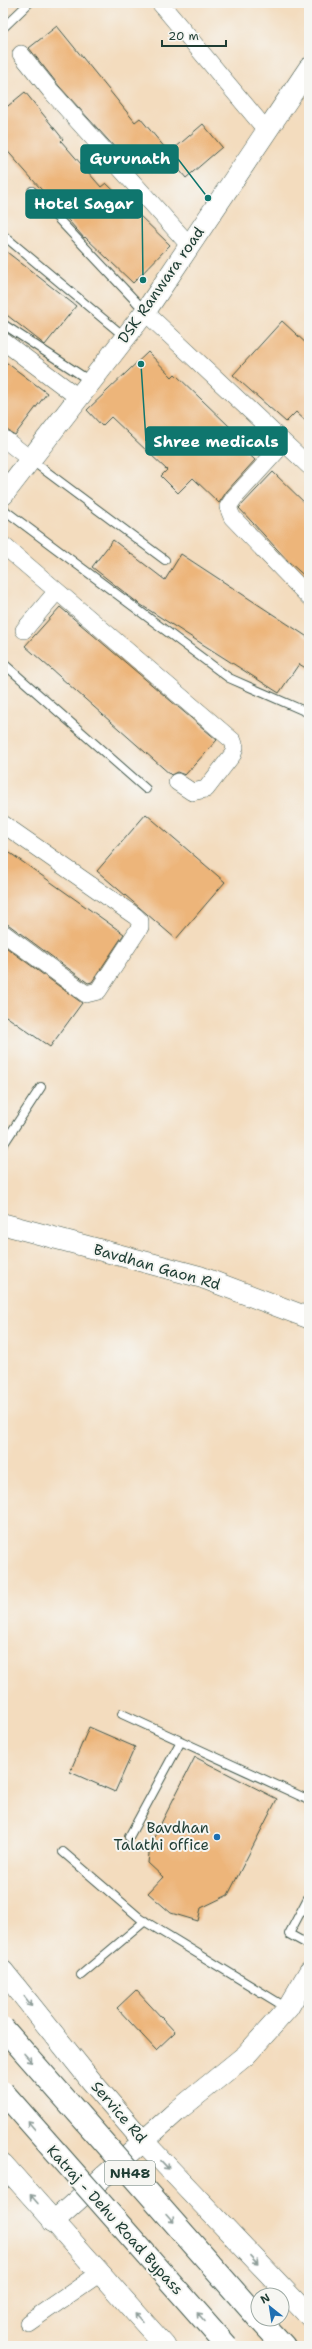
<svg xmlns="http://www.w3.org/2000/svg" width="312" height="2349" viewBox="0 0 312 2349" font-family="'Shantell Sans',sans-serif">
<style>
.building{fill:#edb57a}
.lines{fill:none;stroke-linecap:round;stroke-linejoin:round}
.service-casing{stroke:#3f5549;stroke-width:10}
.minor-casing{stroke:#3f5549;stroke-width:18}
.tertiary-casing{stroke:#3f5549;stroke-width:22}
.trunk-casing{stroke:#3f5549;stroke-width:24}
.service{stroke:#fff;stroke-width:8}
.minor{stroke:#fff;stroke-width:17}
.tertiary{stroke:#fff;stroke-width:21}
.trunk{stroke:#fff;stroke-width:22}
.trunk-bridge-casing{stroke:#3f5549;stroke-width:24;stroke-linecap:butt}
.trunk-bridge{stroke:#fff;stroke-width:22}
.oneway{stroke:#8f9e9a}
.poi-dot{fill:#1f6fb2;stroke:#f6f6f2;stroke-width:1.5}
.labels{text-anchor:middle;stroke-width:4;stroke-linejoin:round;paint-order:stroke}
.shield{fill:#f6f6f2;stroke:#60746d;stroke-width:1}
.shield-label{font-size:14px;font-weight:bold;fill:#1f3d34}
.street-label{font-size:15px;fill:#1f3d34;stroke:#f6f6f2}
.poi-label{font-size:15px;fill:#1f3d34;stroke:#f6f6f2;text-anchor:end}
.leader{fill:none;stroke:#0f766e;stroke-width:1.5}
.callout-dot{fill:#0f766e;stroke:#f6f6f2;stroke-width:1.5}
.callout{fill:#0f766e;stroke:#0f766e;stroke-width:1.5}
.callout-label{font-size:16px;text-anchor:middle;font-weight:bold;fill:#fff}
</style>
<rect width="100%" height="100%" fill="#f6f6f2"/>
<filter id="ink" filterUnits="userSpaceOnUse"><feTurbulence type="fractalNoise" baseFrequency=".025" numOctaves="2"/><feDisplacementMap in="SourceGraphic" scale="8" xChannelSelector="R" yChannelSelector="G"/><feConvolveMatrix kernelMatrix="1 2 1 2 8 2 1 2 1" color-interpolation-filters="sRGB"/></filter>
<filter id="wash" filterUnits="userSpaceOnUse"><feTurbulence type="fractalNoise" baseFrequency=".012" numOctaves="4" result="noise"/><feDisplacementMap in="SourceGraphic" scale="16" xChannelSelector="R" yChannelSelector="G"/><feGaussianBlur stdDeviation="0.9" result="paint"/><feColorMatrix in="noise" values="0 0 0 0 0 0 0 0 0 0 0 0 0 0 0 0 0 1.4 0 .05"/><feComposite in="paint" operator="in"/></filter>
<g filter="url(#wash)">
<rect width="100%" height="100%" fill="#f3dcbe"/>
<g id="blocks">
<path class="building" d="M57,26L135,122L140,118L166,149L137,172L59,86L29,48Z
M25,92L63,139L61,141L101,187L106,183L170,245L133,283L85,237L84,238L3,146V110Z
M203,124L222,147L186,178L167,155Z
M3,249L76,306L45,345L3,312Z
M282,321L309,346V424L296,412L286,422L233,375Z
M148,352L172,377L175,374L229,426L224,431L255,460L227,491L219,503L193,478L178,493L161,476L167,470L111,417L102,426L87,410Z
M3,360L47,393L15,435L3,428Z
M273,472L309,507V580L289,562L239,508Z
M113,540L165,580L181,554L309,638V670L299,664L279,693L138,603L92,567Z
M60,607L217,740L185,775L177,772L171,775L25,646Z
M146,814L225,882L176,939L97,871Z
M3,848L124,934L92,982L88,983L9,925L3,923Z
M3,945L82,1003L50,1047L3,1014Z
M89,1727L135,1747L115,1792L70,1772Z
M195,1757L277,1799L228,1895L201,1908L198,1921L171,1913L148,1893L163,1877L148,1863L150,1845Z
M136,1990L175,2032L156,2050L117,2008Z"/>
</g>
</g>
<g filter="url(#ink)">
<use href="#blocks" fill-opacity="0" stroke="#3f5549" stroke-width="1"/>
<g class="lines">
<defs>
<path id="service" d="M3,28L29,3
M32,191L145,311
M3,235L125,337
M3,324L90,381
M31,460L165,560
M3,509L229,678L309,713
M3,663L146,789
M3,1145L41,1087
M122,1714L309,1800
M129,1837L181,1741
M63,1852L141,1919L287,2008
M309,1896L289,1934L309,1945
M81,1975L145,1921"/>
<path id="minor" d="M160,3L267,131
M21,54L50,90L190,246
M145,312L309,466
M3,341L79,398
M3,438L31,460
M284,443L234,498L228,507L232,517L309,597
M3,545L233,741L235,747L233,754L206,789L192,792L177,782
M24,630L57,591
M3,824L135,916L140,921V927L98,991L86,994L3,933
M28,2323L100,2273"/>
<path id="tertiary" d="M3,495L145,312L309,68
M3,1224L201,1277L309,1318
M3,1971L93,2083L143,2141L309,2316
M3,2164L165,2346
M53,2222L177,2111L246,2055L288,2008L309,1972"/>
<path id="trunk" d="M259,2319L284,2346"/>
</defs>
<use href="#service" class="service-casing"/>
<use href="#minor" class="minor-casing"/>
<use href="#tertiary" class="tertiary-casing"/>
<use href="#trunk" class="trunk-casing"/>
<use href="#service" class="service"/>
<use href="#minor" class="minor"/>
<use href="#tertiary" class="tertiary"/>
<use href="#trunk" class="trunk"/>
<defs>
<path id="trunk-bridge" d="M3,2028L258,2318
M3,2092L227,2346"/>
</defs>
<use href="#trunk-bridge" class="trunk-bridge-casing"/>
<use href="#trunk-bridge" class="trunk-bridge"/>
</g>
<defs><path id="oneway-shaft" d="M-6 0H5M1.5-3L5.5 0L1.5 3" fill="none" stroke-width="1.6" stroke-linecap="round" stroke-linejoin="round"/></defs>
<g class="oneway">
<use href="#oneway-shaft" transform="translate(28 2001) rotate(51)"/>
<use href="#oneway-shaft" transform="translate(28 2058) rotate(49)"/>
<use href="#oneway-shaft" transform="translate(31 2125) rotate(-131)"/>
<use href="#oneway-shaft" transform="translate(165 2165) rotate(47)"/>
<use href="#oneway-shaft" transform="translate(34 2199) rotate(-131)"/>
<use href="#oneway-shaft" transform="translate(170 2218) rotate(48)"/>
<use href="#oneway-shaft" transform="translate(254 2260) rotate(47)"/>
<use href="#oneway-shaft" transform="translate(139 2317) rotate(-132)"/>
<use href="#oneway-shaft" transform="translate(201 2317) rotate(-132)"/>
</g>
</g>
<circle class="poi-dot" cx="217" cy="1837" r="4"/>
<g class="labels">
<rect class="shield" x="105" y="2161" width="50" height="24" rx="3"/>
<g class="shield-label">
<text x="130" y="2178">NH48</text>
</g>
<g class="street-label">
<text transform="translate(161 285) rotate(-55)" y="5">DSK Ranwara road</text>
<text transform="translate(157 1267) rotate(16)" y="5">Bavdhan Gaon Rd</text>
<text transform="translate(119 2112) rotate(49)" y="5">Service Rd</text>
<text transform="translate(115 2220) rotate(48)" y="5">Katraj - Dehu Road Bypass</text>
</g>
<g class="poi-label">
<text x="209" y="1833">Bavdhan<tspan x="209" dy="17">Talathi office</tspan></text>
</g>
</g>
<path class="leader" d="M208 198L178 159M143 280L142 204M141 364L146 441"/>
<g class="callout-dot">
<circle cx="208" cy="198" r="4"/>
<circle cx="143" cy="280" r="4"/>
<circle cx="141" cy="364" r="4"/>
</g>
<g class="callout">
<rect x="81" y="145" width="97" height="28" rx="4"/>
<rect x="26" y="190" width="116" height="28" rx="4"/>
<rect x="146" y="427" width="141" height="28" rx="4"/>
</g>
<g class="callout-label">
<text x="130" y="164">Gurunath</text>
<text x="84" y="209">Hotel Sagar</text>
<text x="216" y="447">Shree medicals</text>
</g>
<rect width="312" height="2349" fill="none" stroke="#f6f6f2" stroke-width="16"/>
<g transform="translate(270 2307) rotate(330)"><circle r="19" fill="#f6f6f2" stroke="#a0aca6"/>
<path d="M0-3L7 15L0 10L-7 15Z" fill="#1f6fb2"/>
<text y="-6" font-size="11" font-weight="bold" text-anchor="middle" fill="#1f3d34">N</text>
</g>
<path d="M162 40v6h64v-6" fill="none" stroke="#1f3d34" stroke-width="2"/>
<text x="168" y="40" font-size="12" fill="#1f3d34" stroke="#f6f6f2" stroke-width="3" paint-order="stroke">20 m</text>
</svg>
